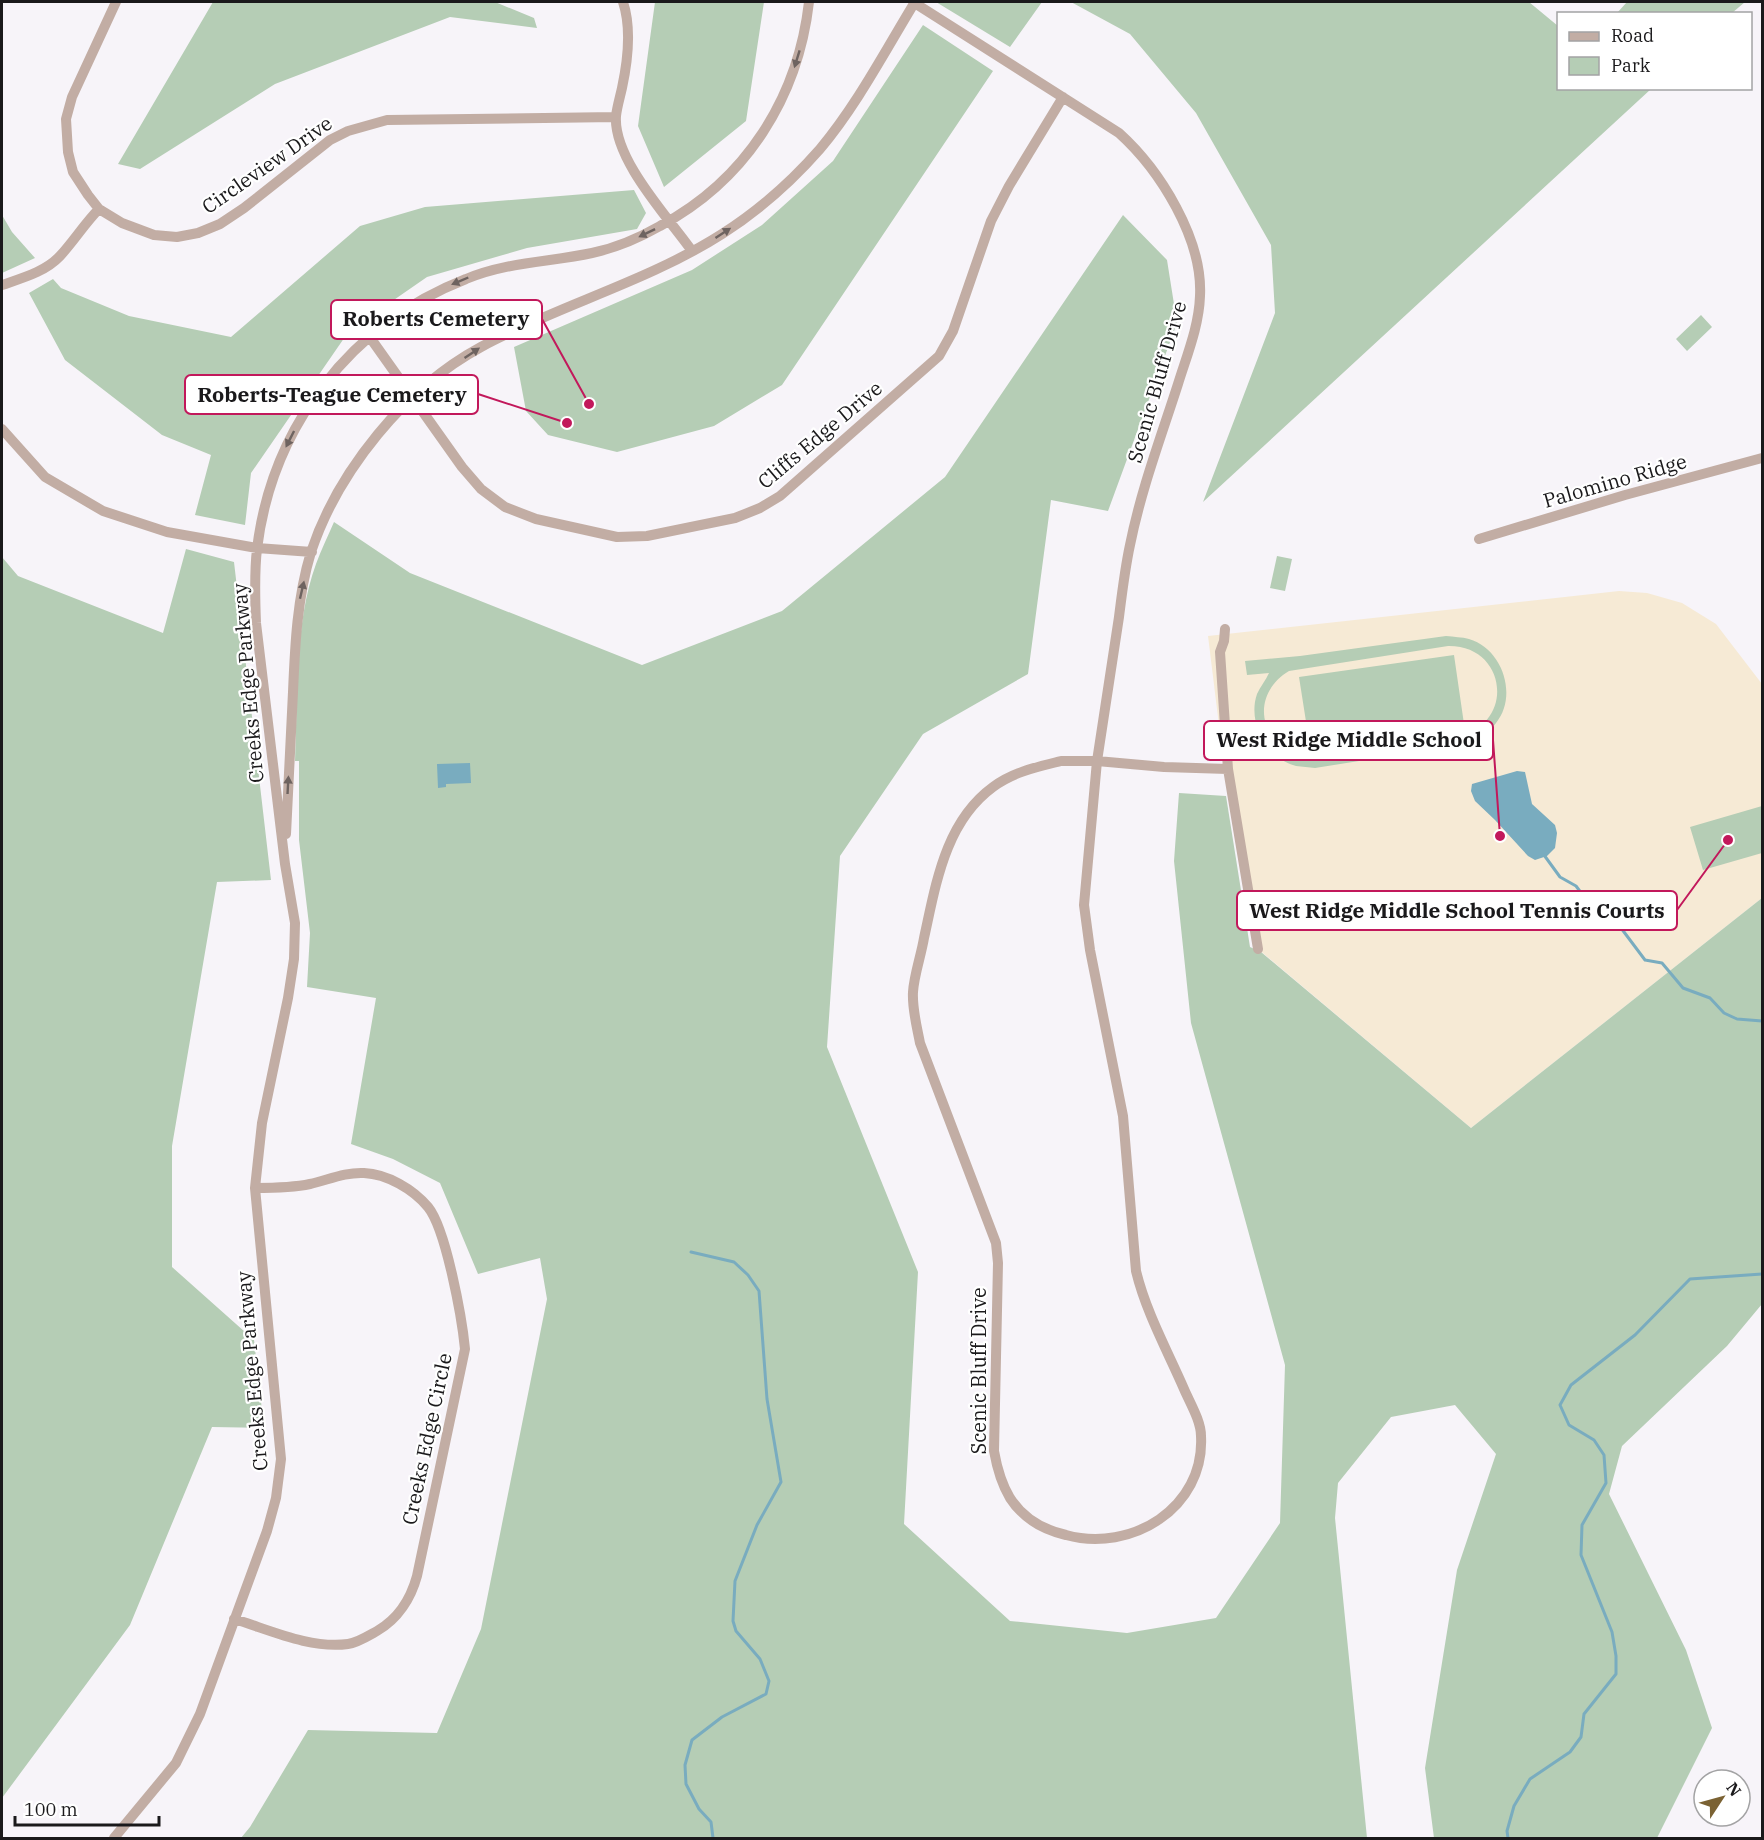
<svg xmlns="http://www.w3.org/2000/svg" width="1764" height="1840" viewBox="0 0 1764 1840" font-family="'IBM Plex Serif',serif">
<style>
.education{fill:#f6ead5}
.green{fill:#b5cdb5;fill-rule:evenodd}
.water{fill:#79acbf}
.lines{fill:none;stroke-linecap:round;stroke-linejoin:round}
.stream{stroke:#79acbf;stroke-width:3}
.minor{stroke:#c2ada4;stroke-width:10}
.oneway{fill:#6e6360}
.labels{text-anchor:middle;stroke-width:4.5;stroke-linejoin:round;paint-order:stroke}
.street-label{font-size:20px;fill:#1a191b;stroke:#fff}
.leader{fill:none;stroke:#c2185b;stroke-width:2}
.callout-dot{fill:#c2185b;stroke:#fff;stroke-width:2}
.callout{fill:#fff;stroke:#c2185b;stroke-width:2}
.callout-label{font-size:21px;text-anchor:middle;font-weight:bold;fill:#1a191b}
</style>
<rect width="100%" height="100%" fill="#f7f4f9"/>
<path class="education" d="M1619,591L1647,593L1682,603L1716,624L1762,684V898L1471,1128L1258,949L1225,774L1208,636Z"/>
<path class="green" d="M213,2H495L534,18L537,28L450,17L275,84L140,169L118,164Z
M655,2H764L746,121L664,187L638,126Z
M936,2H1042L1010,47Z
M1071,2H1529L1558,26V88L1651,89L1203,502L1275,313L1271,245L1196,113L1130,34Z
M1627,2H1745L1732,13H1617Z
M923,25L993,71L782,385L714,426L617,452L548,435L526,411L514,347L692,270L762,225L833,161Z
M634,190L646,213L637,229L527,248L427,277L349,331L251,473L245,525L195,515L211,455L162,435L65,360L29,293L53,279L61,288L129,316L231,337L360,226L425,207Z
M2,215L12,232L35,258L2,273Z
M1123,215L1167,260L1177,323L1108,511L1051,500L1028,674L923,734L840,856L827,1047L918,1272L904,1524L1010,1621L1127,1633L1216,1618L1280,1523L1285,1365L1191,1023L1174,861L1179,793L1226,796L1250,947L1261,952L1471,1128L1762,898V1304L1727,1346L1622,1446L1609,1494L1686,1650L1712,1728L1657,1838H1434L1425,1768L1457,1570L1496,1454L1455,1405L1391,1417L1338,1483L1335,1518L1367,1838H241L250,1827L308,1730L437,1733L481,1629L547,1299L540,1258L478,1274L440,1183L393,1159L351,1144L376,998L307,987L310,933L299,840V761H295C298,697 294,625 316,564C321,550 328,536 334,522L410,573L642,665L782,611L945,477Z
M1701,315L1712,327L1687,351L1676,339Z
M186,549L234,562L271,880L217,882L172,1146V1267L254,1340L264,1428L212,1427L130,1625L2,1798V557L18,576L163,633Z
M1277,556L1292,559L1285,591L1270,588Z
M1446,636C1454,637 1462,637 1469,639C1503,649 1518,696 1496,723C1488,734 1478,739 1466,744L1315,768C1309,767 1302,767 1296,766C1267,759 1247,723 1257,694C1260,687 1266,680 1269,673L1247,675L1245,661L1300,656ZM1448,646C1508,645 1516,726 1456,736L1304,756C1259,746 1249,695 1289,671Z
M1454,655L1464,724L1310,747L1299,677Z
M1762,806V853L1703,870L1690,827Z"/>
<path class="water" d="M470,763L471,783L446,784V787L438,788L437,764Z
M1517,771L1525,772L1532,804L1555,825L1557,833L1555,848L1547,856L1535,860L1528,856L1495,820L1475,801L1471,791L1472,784Z"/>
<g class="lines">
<path class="stream" d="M1544,855L1560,877L1576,886L1591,906L1615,920L1645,960L1662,963L1683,988L1710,998L1724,1013L1737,1019L1762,1021
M691,1252L734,1262L748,1275L759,1291L767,1399L781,1482L757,1525L735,1581L733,1621L736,1631L760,1659L769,1681L766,1694L722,1717L692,1740L685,1765L686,1784L699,1809L711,1822L713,1838
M1508,1838L1507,1831L1514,1806L1530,1779L1570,1752L1581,1737L1584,1714L1616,1674V1656L1612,1632L1581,1555L1582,1525L1606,1483L1604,1455L1594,1440L1569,1425L1560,1405L1571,1385L1635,1335L1690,1279L1762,1274"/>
<path class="minor" d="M116,2L72,97L66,119L68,152L73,172L88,195L99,209L122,223L154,235L177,237L198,233L220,224L244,208L330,140L348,131L387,120L616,117
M623,2C632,29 628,60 622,88C620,97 617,107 616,116C613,159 668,217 692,251
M913,2L1119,133C1160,170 1203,239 1200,296C1199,326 1187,355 1178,384C1161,437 1141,490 1130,545C1125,568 1122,593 1119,617C1112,665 1104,713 1097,761L1164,767L1228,769
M2,285C22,278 45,272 60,256C74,241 85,223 99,209
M369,336L462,467L481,489L505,507L536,519L617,537L647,536L735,518L760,508L780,496L939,356L953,331L991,221L1009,186L1063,97
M2,429L45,477L103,511L167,532L257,548L312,552
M1479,539L1625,495L1762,458
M1225,629L1224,641L1220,652L1228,769L1258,949
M1061,761H1097L1084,905L1090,950L1123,1116L1136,1271C1146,1312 1167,1350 1184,1389C1190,1403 1201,1421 1201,1436C1205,1508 1131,1553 1066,1535C1044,1530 1023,1518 1010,1498C1001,1483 997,1468 994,1451L998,1263L996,1243L920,1043C917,1027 912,1009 913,992C914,975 921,956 924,938C936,884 945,822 993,787C1013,772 1037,767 1061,761Z
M286,834C288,787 291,740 293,692C295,645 297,598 311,552C338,471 405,388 481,347C559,305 647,282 722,234C758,211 792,181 820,149C857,105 885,51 915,2
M234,1619C270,1630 310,1649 348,1644C357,1643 368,1636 377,1631C398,1619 411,1598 417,1576L465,1349C462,1318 446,1229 428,1207C413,1189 387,1174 364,1173C345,1172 328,1180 310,1184C292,1188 273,1188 255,1188
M114,1838L176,1763L200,1714L267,1531L276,1498L281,1459L255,1188L262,1123L288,998L294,959L295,923L285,864L256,623C255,598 254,574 257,549C272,426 351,324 466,279C506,262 550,262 592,253C616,248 639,238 660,226C746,180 798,98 809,2"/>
</g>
<defs><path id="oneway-solid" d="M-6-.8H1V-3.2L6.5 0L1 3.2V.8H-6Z" transform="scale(1.5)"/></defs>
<g class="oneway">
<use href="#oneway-solid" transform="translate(797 59) rotate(107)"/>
<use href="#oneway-solid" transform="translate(647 233) rotate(154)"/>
<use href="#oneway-solid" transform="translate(723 233) rotate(-33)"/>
<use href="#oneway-solid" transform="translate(460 281) rotate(157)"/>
<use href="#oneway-solid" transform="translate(472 353) rotate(-34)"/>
<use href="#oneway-solid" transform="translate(290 439) rotate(117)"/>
<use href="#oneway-solid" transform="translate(302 590) rotate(-77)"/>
<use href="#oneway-solid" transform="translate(288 785) rotate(-87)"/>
</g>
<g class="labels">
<g class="street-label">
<text transform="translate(267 165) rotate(-35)" y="7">Circleview Drive</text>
<text transform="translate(1157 382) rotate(-74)" y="7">Scenic Bluff Drive</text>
<text transform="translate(820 435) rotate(-40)" y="7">Cliffs Edge Drive</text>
<text transform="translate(1615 481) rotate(-16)" y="7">Palomino Ridge</text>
<text transform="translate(248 683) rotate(-95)" y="7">Creeks Edge Parkway</text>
<text transform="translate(252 1371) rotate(-95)" y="7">Creeks Edge Parkway</text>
<text transform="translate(979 1371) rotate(-90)" y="7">Scenic Bluff Drive</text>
<text transform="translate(427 1439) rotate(-78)" y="7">Creeks Edge Circle</text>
</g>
</g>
<path class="leader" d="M589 404L542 319M567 423L478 394M1500 836L1493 740M1728 840L1677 910"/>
<g class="callout-dot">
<circle cx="589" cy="404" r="6"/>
<circle cx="567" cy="423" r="6"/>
<circle cx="1500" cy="836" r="6"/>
<circle cx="1728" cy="840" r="6"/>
</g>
<g class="callout">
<rect x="331" y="300" width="211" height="39" rx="6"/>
<rect x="185" y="375" width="293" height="39" rx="6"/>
<rect x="1204" y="721" width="289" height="39" rx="6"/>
<rect x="1237" y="891" width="440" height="39" rx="6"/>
</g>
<g class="callout-label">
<text x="436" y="326">Roberts Cemetery</text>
<text x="332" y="402">Roberts-Teague Cemetery</text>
<text x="1349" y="747">West Ridge Middle School</text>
<text x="1457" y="918">West Ridge Middle School Tennis Courts</text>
</g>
<rect width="1764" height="1840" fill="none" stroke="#1a191b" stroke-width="6"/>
<rect x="1557" y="12" width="195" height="78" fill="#ffffff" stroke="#a3a3a4" stroke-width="1.5"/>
<rect x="1569" y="32" width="30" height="9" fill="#c2ada4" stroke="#a3a3a4" stroke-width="1.5"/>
<text x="1611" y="42" font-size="18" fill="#1a191b">Road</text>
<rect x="1569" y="57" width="30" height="18" fill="#b5cdb5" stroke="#a3a3a4" stroke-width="1.5"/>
<text x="1611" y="72" font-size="18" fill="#1a191b">Park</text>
<g transform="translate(1722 1798) rotate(54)"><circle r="28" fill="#ffffff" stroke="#a3a3a4" stroke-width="1.5"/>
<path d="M0-4.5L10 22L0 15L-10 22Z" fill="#7b6233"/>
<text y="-9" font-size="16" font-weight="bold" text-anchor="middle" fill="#1a191b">N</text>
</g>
<path d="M15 1816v9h144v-9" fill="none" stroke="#1a191b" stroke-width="3"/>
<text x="24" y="1816" font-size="18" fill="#1a191b" stroke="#ffffff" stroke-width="4.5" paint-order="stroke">100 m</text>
</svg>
